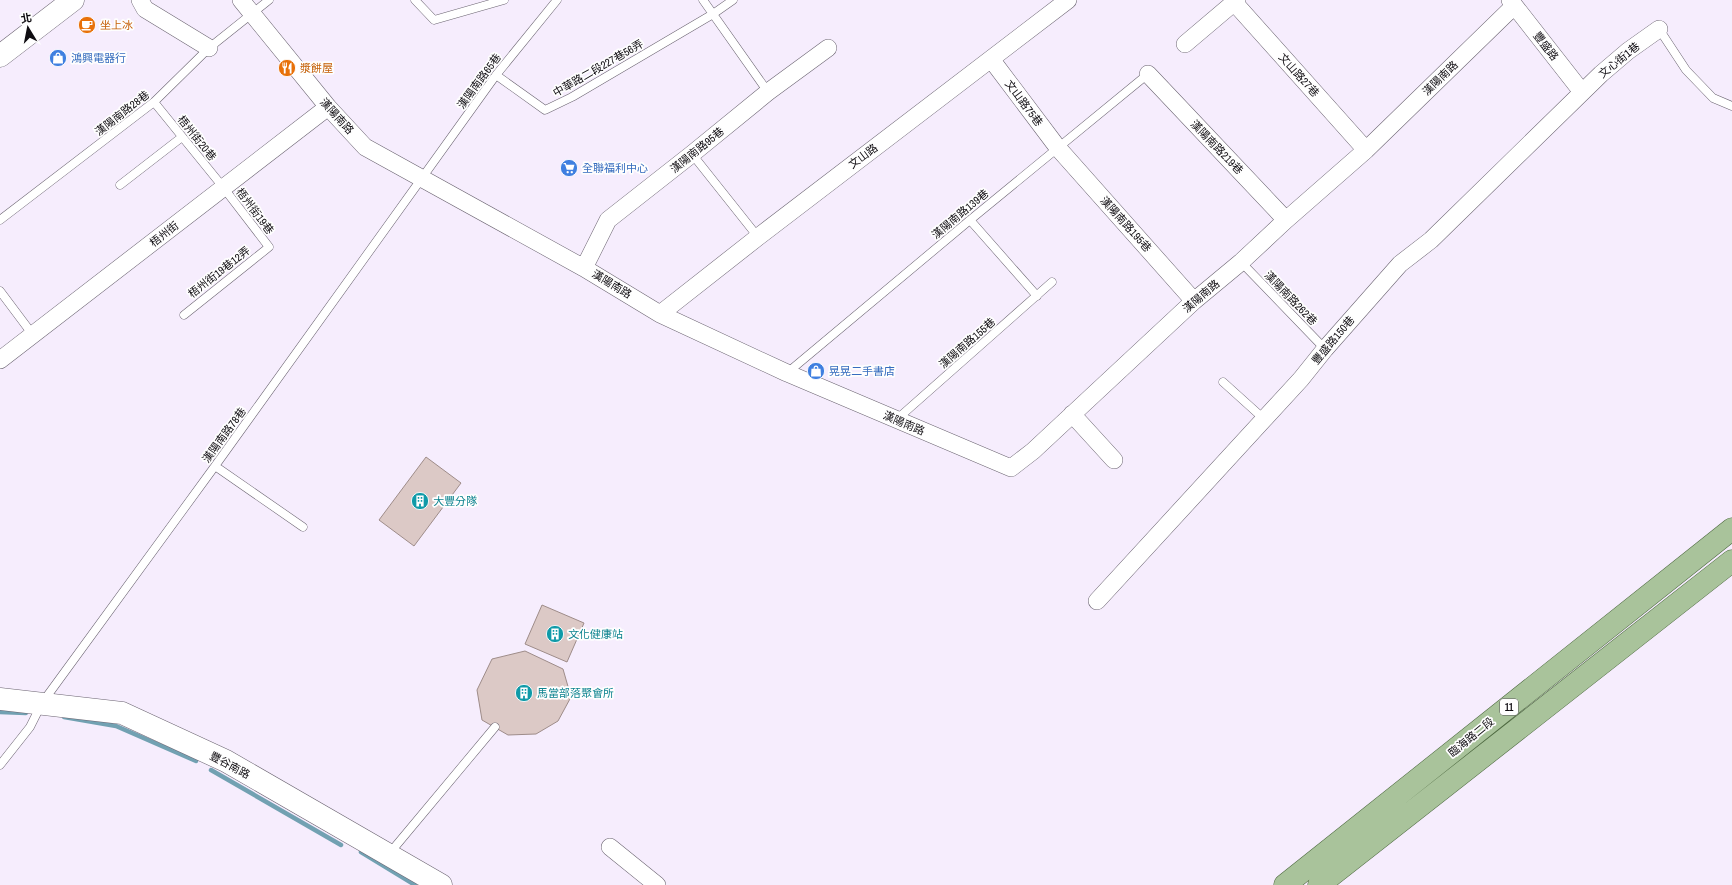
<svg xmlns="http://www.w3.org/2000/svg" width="1732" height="885" viewBox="0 0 1732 885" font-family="'Archivo Narrow','Noto Sans TC',sans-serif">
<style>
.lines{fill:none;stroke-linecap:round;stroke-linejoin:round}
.stream{stroke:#72a1b2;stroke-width:4.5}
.building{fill:#dcc9c6;stroke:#9e8c89}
.lane-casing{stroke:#6b6471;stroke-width:9}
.street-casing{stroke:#6b6471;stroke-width:18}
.secondary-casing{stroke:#6b6471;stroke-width:23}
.primary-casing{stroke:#4e6940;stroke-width:23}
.lane{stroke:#fff;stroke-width:8}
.street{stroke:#fff;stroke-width:17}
.secondary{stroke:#fff;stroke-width:22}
.primary{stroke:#a9c39b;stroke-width:22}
.labels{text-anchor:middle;stroke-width:3.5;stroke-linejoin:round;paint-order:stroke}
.shield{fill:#fefefe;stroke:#575558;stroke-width:1}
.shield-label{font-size:10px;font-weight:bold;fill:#0f0c11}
.food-label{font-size:11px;fill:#c56008;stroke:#fefefe;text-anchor:start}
.street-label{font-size:11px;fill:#0f0c11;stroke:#fefefe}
.shop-label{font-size:11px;fill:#366cbe;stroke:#fefefe;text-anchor:start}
.culture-label{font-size:11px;fill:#0d838f;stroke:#fefefe;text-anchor:start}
</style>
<rect width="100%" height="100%" fill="#f6edfd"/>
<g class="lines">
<path class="stream" d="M0,712L26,713
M64,717L116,726L196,761
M211,770L341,845
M361,852L415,885"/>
</g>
<path class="building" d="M426,457L461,483L414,546L379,520Z
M542,605L584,623L567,662L525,644Z
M525,651L563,669L571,697L558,721L536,734L508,735L482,720L477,690L492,659Z"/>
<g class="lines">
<defs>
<path id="lane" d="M415,0L434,20L504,0
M703,0L768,92
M1659,29L1686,70L1713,98L1732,106
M496,75L545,110L572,97L713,14L733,0
M154,102L223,187L269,247L184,315
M692,154L758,237
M120,185L182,137
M0,220L154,102L209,48L269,0
M970,220L1037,296
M1241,262L1325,349
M0,291L33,335
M787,373L970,220L1148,74
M1223,382L1264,419
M896,420L1052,282
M215,466L303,527
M0,765L30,727L42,703L215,466L496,75L557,0
M389,854L495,727"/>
<path id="street" d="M140,0L145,9L209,48
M241,0L328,107L365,147L584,268L660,314L787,373L1011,468L1033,451L1194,301L1241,262L1286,220L1366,150L1514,6
M1232,0L1366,150
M1510,0L1582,92
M1185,44L1237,0
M991,59L1058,148L1194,301
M1148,74L1286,220
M584,268L608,220L692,154L768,92L828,48
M660,314L758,237L1068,0
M0,360L328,107
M1072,414L1114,460
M1097,601L1301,379L1325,349L1400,264L1431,240L1601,74L1628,51L1659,29
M610,847L657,885"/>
<path id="secondary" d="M0,56L73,0
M0,699L122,713L226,761L441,885"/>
<path id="primary" d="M1285,885L1732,529
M1319,885L1732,561"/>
</defs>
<use href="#lane" class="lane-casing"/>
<use href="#street" class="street-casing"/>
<use href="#secondary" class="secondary-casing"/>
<use href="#primary" class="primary-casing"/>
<use href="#lane" class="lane"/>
<use href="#street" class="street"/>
<use href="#secondary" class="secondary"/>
<use href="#primary" class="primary"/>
</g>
<defs>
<symbol id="cafe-disc" viewBox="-11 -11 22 22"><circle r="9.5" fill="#e8710a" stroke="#fefefe"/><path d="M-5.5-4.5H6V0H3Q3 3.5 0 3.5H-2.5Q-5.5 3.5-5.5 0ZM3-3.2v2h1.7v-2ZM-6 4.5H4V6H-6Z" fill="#fff"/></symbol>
<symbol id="shop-disc" viewBox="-11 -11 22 22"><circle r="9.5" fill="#3f7fe0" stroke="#fefefe"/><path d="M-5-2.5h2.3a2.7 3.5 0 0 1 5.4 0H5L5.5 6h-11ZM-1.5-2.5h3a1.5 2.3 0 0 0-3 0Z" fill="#fff"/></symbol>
<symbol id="restaurant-disc" viewBox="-11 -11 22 22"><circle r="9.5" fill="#e8710a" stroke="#fefefe"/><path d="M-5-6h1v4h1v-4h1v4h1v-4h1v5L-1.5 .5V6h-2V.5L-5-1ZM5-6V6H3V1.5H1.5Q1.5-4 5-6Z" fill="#fff"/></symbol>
<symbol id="supermarket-disc" viewBox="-11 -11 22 22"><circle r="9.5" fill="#3f7fe0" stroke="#fefefe"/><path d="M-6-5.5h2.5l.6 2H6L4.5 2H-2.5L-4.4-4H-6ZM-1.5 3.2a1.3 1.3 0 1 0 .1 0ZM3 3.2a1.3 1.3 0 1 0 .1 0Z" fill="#fff"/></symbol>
<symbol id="building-disc" viewBox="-11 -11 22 22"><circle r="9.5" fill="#0f9aa8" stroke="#fefefe"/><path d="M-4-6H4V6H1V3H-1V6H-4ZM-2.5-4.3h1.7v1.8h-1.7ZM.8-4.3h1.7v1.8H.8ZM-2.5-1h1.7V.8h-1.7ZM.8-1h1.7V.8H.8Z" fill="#fff"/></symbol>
</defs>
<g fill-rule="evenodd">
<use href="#cafe-disc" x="77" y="15" width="20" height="20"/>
<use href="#shop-disc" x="48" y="48" width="20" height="20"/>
<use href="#restaurant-disc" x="277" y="58" width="20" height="20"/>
<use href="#supermarket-disc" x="559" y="158" width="20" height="20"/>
<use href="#shop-disc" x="806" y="361" width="20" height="20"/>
<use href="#building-disc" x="410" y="491" width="20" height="20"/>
<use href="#building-disc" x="545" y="624" width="20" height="20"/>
<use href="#building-disc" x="514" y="683" width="20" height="20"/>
</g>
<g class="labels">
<rect class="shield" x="1500" y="699" width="18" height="16" rx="3"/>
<g class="shield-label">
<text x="1509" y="711">11</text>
</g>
<g class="food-label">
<text x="100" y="29">坐上冰</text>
<text x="300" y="72">漿餅屋</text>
</g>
<g class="street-label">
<text transform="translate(1546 46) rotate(52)" y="4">豐盛路</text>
<text transform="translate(1619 60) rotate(-39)" y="4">文心街1巷</text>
<text transform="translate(598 68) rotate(-30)" y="4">中華路二段227巷56弄</text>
<text transform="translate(1299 75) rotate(48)" y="4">文山路27巷</text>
<text transform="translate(1440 78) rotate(-44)" y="4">漢陽南路</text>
<text transform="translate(479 81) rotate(-54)" y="4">漢陽南路65巷</text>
<text transform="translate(1024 103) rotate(53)" y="4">文山路75巷</text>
<text transform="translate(122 113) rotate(-38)" y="4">漢陽南路28巷</text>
<text transform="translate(337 116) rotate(48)" y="4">漢陽南路</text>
<text transform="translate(197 138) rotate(51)" y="4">梧州街20巷</text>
<text transform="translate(1217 147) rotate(46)" y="4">漢陽南路219巷</text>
<text transform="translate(697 150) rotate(-39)" y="4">漢陽南路95巷</text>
<text transform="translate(863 156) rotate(-37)" y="4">文山路</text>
<text transform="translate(255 211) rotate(53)" y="4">梧州街19巷</text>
<text transform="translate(960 214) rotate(-40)" y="4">漢陽南路139巷</text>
<text transform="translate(1126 224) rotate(48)" y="4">漢陽南路195巷</text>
<text transform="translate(164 234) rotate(-38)" y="4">梧州街</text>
<text transform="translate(219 272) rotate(-38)" y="4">梧州街19巷12弄</text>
<text transform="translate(612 284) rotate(31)" y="4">漢陽南路</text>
<text transform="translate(1201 296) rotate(-40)" y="4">漢陽南路</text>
<text transform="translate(1291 298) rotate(46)" y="4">漢陽南路262巷</text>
<text transform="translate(1333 340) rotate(-50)" y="4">豐盛路150巷</text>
<text transform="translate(967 343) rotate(-41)" y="4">漢陽南路155巷</text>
<text transform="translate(904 423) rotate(23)" y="4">漢陽南路</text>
<text transform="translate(224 435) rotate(-54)" y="4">漢陽南路78巷</text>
<text transform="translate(1471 737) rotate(-39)" y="4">臨海路二段</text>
<text transform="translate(230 765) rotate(28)" y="4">豐谷南路</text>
</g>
<g class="shop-label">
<text x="71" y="62">鴻興電器行</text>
<text x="582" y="172">全聯福利中心</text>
<text x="829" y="375">晃晃二手書店</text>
</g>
<g class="culture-label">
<text x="433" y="505">大豐分隊</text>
<text x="568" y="638">文化健康站</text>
<text x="537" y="697">馬當部落聚會所</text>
</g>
</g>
<g transform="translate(28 28) rotate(350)" stroke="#fefefe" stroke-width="3" paint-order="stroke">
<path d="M0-3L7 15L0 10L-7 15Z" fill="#0f0c11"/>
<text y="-6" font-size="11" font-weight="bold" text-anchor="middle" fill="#0f0c11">北</text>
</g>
</svg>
